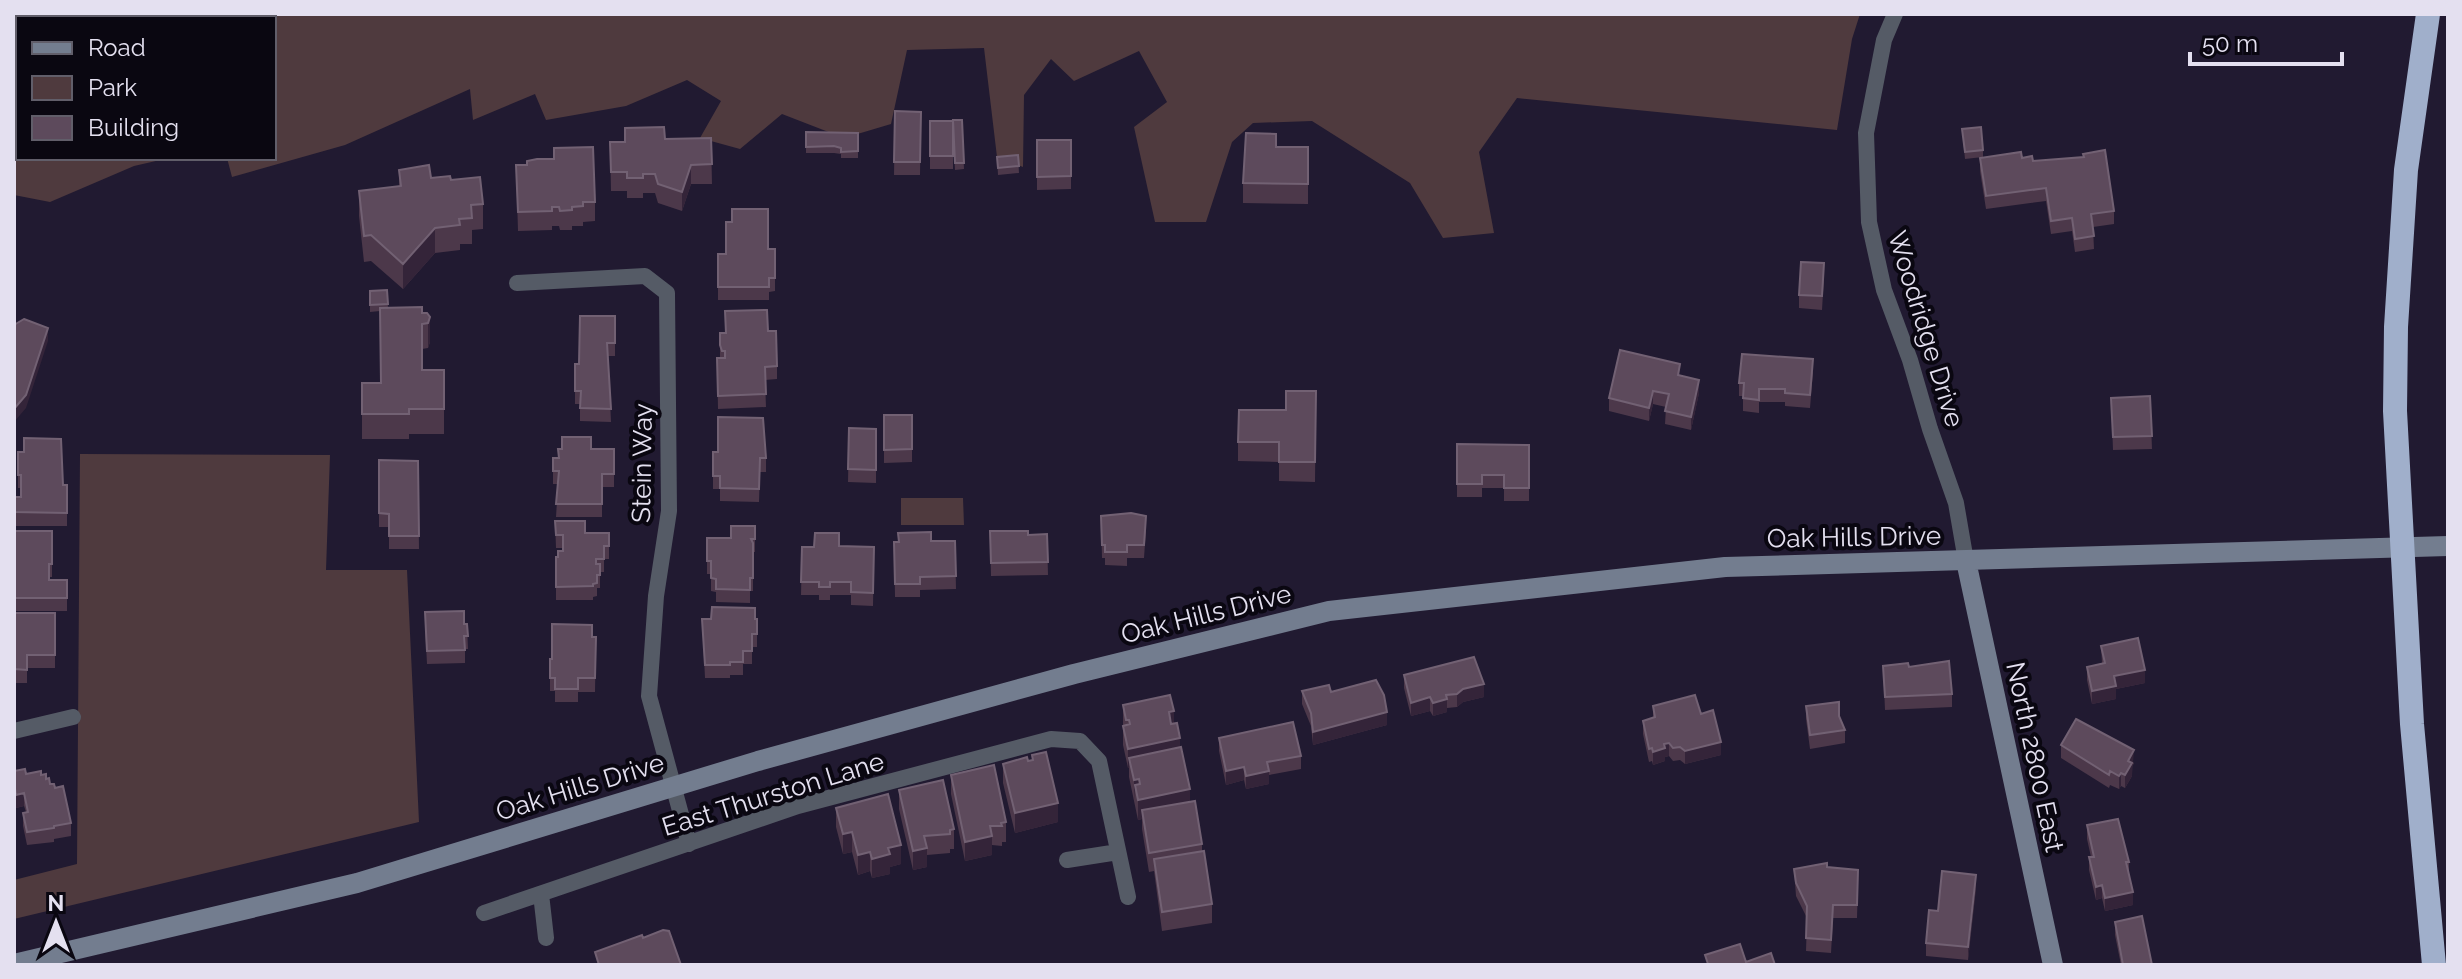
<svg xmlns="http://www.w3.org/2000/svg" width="2462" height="979" viewBox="0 0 2462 979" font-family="Raleway,sans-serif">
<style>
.green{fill:#4f3a3e}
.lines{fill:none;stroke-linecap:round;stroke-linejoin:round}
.street{stroke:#555b66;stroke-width:16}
.secondary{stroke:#737d8f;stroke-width:20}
.highway{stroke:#a0afcb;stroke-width:24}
.wall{fill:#4c384a}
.shaded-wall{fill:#342439}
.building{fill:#5d4a5c;stroke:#726173;stroke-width:2}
.labels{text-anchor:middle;stroke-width:8;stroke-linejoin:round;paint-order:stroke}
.street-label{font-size:26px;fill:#e4e0f0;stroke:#0a0711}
</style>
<rect width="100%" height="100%" fill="#211a31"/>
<path class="green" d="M14,14H1860L1852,39L1837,130L1517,98L1479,152L1494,233L1443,238L1410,183L1312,121L1253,123L1232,142L1206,222H1155L1134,127L1167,102L1139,51L1074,81L1051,59L1024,95L1023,167L997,157L984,48L907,50L891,124L844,138L782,114L740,149L700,138L721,101L687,80L626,106L546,120L535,94L473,120L470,89L345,145L232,177L227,158H274V18H18V158H169L134,166L50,202L14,195Z
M80,454L330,455L326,570H407L419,822L14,919V880L77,864Z
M901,498H963L964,525H901Z"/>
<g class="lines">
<path class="street" d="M1895,14L1884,40L1866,133L1869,222L1884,290L1910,360L1930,429L1956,503L1966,561
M517,283L645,276L667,293L669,511L656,596L649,696L689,844
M14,731L73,717
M1067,860L1118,852
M541,894L546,938
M484,913L798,806L1051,739L1080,741L1099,761L1128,897"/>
<path class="secondary" d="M1966,561L2053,965
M14,964L357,883L758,761L1074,674L1329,611L1725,567L2448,546"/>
<path class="highway" d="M2428,14L2406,170L2396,327L2395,411L2412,724L2434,965"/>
</g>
<path class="wall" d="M895,111L921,112L920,175H894Z
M962,120L964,169L955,170L953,133V169H930V121Z
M1962,129L1983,150V157L1965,159Z
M806,132L858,133V158H841V154L834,153H806Z
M711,138L712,184H691L682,211L658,203L655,193H643V198H627V191H611L610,142L665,139Z
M1037,140H1071V189L1037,190Z
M1276,147H1308V204L1243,203V183Z
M1018,155L1019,173L998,175L997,157Z
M1980,158H2022L2033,161L2114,211V224L2093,227L2094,249L2075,252L2072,231L2051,234L2046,201L1986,209L1980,171Z
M516,165L595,202V221L583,222V226H572V230H560L559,226H552V230L518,231Z
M399,170L431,178L451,180L483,204V229L472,230V244H460V250L435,253L403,289L371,261L364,262L359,216V191L399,186Z
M768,249L775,278V291L769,292V300H718V254Z
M1824,276L1822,310L1799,308V295Z
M387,290L388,308L422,313L430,317V342L428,348L422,349V370H444V434H409V439H362V383H381L380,311L370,312V291Z
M615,316V356H608L611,422L580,421V404H575V391L579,364Z
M768,331L777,366V379L765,380L766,407L718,409L717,358H720V333Z
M1813,372L1810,408L1785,406V402H1759V413L1743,411V396H1739V383Z
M1680,376L1699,393L1691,430L1665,424L1666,407L1653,404L1649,421L1609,411V398Z
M1316,391L1315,482L1279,481V462L1238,461V442Z
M2150,396L2152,449L2113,450L2111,398Z
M884,415H912V462L884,463Z
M849,428L876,429V483L848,482Z
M1457,444L1529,445V501H1504V488H1482V497H1457Z
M562,449H614V487H602V517H556L558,484H553V458H559Z
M18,452L63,485H67V526H14V497H21V488H18Z
M713,452L766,458V472H760L759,502L720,501V489H713Z
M379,460L418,461L419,549H389V527H379Z
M1101,516L1146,529L1144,558H1127V566L1105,565V558H1102Z
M555,521L585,533H609V559H604V572H600V588H597V596L593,597V600H556V557H558L563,551V548H556Z
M755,526V552H753V591H750V603L716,602V592L711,591V574H707V538H731Z
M14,531H52V577H49V580H67V611H14Z
M990,531L1028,535L1047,534L1048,575L991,576Z
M931,541H955L956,589L920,590V597H895L894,542Z
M839,546L874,547L873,606L851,605V595H830V600H819V595H801L802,547Z
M14,613H55V668H27V683H14Z
M702,619H757V647H752V664H743V675H730V678H705Z
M467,624L468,649H465V663L427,664L425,625Z
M592,637H596L595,692H578V702H555V691H550V659H552Z
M2101,646L2145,683L2116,689V699L2092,704L2087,680V667L2102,663Z
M1883,666L1909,667L1952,694V707L1885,710Z
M1404,675L1484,697L1463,702L1457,707L1447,708V712L1433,716L1430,711L1411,716L1404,688Z
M1302,691L1331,692L1387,725L1313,745L1311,726L1302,704Z
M1123,705L1174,724L1180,747L1190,802L1202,844V851L1212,904V923L1162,931L1154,871L1149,872L1142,829V819L1138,820L1129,777V768H1128L1123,745Z
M1653,706L1701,714L1721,755L1685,764L1680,760L1673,761L1669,756L1665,757V761L1653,765L1652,761L1649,762L1643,734V721L1653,718Z
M1806,706L1845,730V743L1810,749L1806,719Z
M1219,738L1301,756V769L1269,775V784L1246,789L1244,780L1226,785L1219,751Z
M2061,745L2134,763L2132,767V776L2125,788L2121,786L2119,789L2110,785L2109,788L2061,758Z
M1032,755L1058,822L1015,833L1003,783V764L1032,761Z
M14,771L26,774L41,775L46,779L50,784L55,788L71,823V836L54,839V842L27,845L23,826V813L26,812L24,806L16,808L14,796Z
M951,775L1006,822V842H1002V846L992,845V855L965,861L951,794Z
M899,790L954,829V849H950V853L927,855V867L913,870L899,809Z
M836,808L901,864L890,867V874L872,878L870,871L858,875L852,852L843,854L836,827Z
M2087,825L2129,862V874L2133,905L2105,911L2102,898L2096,900L2089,870V857H2091L2087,839Z
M1827,867L1858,883L1857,918H1833L1831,953L1806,951L1807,918L1796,896L1794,869Z
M1976,888L1968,960L1926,956V943L1938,911Z
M2115,922L2152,965H2121L2115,935Z"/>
<path class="shaded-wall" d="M691,165V184L682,211V192Z
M435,228V253L403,289V264Z
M430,317V342L428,348V323Z
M48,328V341L26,408L14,422V409Z
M1699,380V393L1691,430V417Z
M1653,391V404L1649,421V408Z
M2145,670V683L2116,689V699L2092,704V691L2114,676Z
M1484,684V697L1463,702L1457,707V694L1463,689Z
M1430,697V711L1411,716V703Z
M1447,699V712L1433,716V703Z
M1174,711V730L1169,712Z
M1387,712V725L1313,745V732Z
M1180,738V757L1129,758V768H1128V749Z
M1721,742V755L1685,764V751Z
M1669,743V756L1665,757V761L1653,765V752L1664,744Z
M2134,750L2132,776L2125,788V775L2128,761Z
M1244,767V780L1226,785V771Z
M1269,771V784L1246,789V776Z
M2121,773V786L2119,789V776Z
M1139,779V799L1135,785L1134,800V780Z
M1190,789V809L1142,810V819L1138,820V800Z
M24,793V806L16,808V795Z
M1058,803V822L1015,833V813Z
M852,832V852L843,854V834Z
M992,836V855L965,861V842Z
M901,845V864L890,867V874L872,878V859L888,848Z
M927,848V867L913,870V851Z
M870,852V871L858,875V855Z
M1976,875V888L1968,960V947Z
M2102,885V898L2096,900V887Z
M2133,892V905L2105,911V898Z"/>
<path class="building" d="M895,111L921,112L920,162H894Z
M953,120H962L964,163H955Z
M930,121H953V156H930Z
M664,127L665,139L711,138L712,164L691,165L682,192L658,184L655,174H643V178H627V172H611L610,142H625V128Z
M1981,127L1983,150L1965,152L1962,129Z
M806,132L858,133V151L841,152V148L834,146L806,147Z
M1246,133L1276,134V147H1308V184L1243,183Z
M1037,140H1071V176L1037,177Z
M593,147L595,202H583V206L572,207V210L560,211L559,207H552V211L518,212L516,165H527V161L537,159H554V148Z
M2105,150L2114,211L2091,214L2094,236L2075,239L2072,218L2051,221L2046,188L1986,196L1980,158L2021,152L2022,158L2032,156L2033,161L2084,157L2083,154Z
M1018,155L1019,166L998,168L997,157Z
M429,165L431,178L450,176L451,180L480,177L483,204L471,205L472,218L459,219L460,225L435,228L403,264L371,235L364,236L359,191L401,186L399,170Z
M732,209H768V249H775V278H769V287H718V254H726V222H732Z
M1801,262L1824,263L1822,296L1799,295Z
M387,290L388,304L370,305V291Z
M422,307V313H427L430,317L428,323L422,324V370H444V409H409V414H362V383H381L380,308Z
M767,310L768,331H776L777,366L765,367L766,394L718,396L717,358H725V351H722L720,345V333H726L725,311Z
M580,316H615V343H607L611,409L580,408L581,391H575V364H579Z
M24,319L48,328L26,395L14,409V325Z
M1620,350L1680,364L1678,375L1699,380L1691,417L1665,411L1669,394L1653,391L1649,408L1609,398Z
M1742,354L1813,359L1810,395L1785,393V389H1759V400L1743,398L1744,383H1739Z
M1286,391H1316L1315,462H1279V442H1238L1239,410H1286Z
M2150,396L2152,436L2113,437L2111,398Z
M884,415H912V449L884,450Z
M718,417L763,418L766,458H760L759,489L720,488V476H713V452H718Z
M849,428L876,429V470L848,469Z
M562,437H591V449H614V474H602V504H556L559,471H553V458H559L558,449H562Z
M24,438L61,439L63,485H67V513L14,512V497H21V475H18V452H24Z
M1457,444L1529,445V488H1504V475H1482V484H1457Z
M379,460L418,461L419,536H389V514L379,513Z
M1131,513L1146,516L1144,545H1127V552H1105V545H1102L1101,516Z
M555,521H585V533H609V546H604V559H596V564H600V575H597V583L593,584V586L556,587V557H558V551H563V535H556Z
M731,526H755V539H751L753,543V578H750V590L716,589V579L711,578V561H707V538H731Z
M14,531H52V564H49V580H67V598H14Z
M990,531H1028V535L1047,534L1048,562L991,563Z
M931,532V541H955L956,576L920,577V584H895L894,542H899L898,533Z
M815,533H839V546L874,547L873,593L851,592V582H830V587H819V582H801L802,547H814Z
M712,607L755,608V619H757V634H752V651H743V662H730V665H705L702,619H711Z
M464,611V624H467L468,636H464L465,650L427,651L425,612Z
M14,613H55V655H27V670L14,669Z
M552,624L592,625V637H596L595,678H578V689H555V678H550V659H552Z
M2138,638L2145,670L2114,676L2116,686L2092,691L2087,667L2105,663L2101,646Z
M1474,657L1484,684L1463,689L1457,694L1446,695L1447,699L1433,703L1430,697L1411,703L1404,675Z
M1949,661L1952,694L1885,697L1883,666L1908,663L1909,667Z
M1376,680L1384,695L1387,712L1313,732L1311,713L1302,691L1329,685L1331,692Z
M1170,695L1174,711L1169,712L1171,724L1177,723L1180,738L1128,749L1123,726L1130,724L1129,720H1126L1123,705Z
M1695,695L1701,714L1713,710L1721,742L1685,751L1680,747L1673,748L1669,743L1664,744L1665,748L1653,752L1652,748L1649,749L1643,721L1655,717L1653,706Z
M1839,702V716L1845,730L1810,735L1806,706Z
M2076,719L2134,750L2128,761L2132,763L2125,775L2121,773L2119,776L2110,771L2109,775L2061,745Z
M1293,722L1301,756L1267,762L1269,771L1246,776L1244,767L1226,771L1219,738Z
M1181,747L1190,789L1138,800L1135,785L1140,784L1139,779L1134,780L1129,758Z
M1046,752L1058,803L1015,813L1003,764L1027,757L1028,761L1033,760L1032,755Z
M994,765L1006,822L1001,823L1002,826H990L992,836L965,842L951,775Z
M25,769L26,774L41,771V775L46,774V779L49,778L50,784H54L55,788L63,786L71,823L54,826V828L27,832L23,813L28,812L24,793L16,795L14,782V771Z
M943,780L954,829L950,830V834L924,836L927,848L913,851L899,790Z
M888,794L901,845L888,848L890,854L872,859L870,852L858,855L852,832L843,834L836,808Z
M1195,801L1202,844L1149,853L1142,810Z
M2118,819L2129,862H2126L2133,892L2105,898L2102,885L2096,887L2089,857H2094L2087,825Z
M1204,851L1212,904L1162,912L1154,859Z
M1827,863V867L1858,870L1857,905H1833L1831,940L1806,938L1807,906L1796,883L1794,869Z
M1942,871L1976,875L1968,947L1926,943L1929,910L1938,911Z
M2142,916L2152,965H2123L2115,922Z
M663,930L669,931L681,965H599L595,952L642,935L643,938Z
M1740,944L1746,962L1771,953L1775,965H1706L1708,964L1705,955Z"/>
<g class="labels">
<g class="street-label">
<text transform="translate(1926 329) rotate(73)" y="9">Woodridge Drive</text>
<text transform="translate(642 463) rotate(-89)" y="9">Stein Way</text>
<text transform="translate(1854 537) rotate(-1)" y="9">Oak Hills Drive</text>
<text transform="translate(1206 614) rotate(-14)" y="9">Oak Hills Drive</text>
<text transform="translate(2035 757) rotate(78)" y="9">North 2800 East</text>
<text transform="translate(580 787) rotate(-17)" y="9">Oak Hills Drive</text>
<text transform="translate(773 794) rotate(-17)" y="9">East Thurston Lane</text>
</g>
</g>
<rect width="2462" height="979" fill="none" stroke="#e4e0f0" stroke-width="32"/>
<rect x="16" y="16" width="260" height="144" fill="#0a0711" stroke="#615e6a" stroke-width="2"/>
<rect x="32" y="42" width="40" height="12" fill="#737d8f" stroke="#615e6a" stroke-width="2"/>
<text x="88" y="56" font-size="24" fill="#e4e0f0">Road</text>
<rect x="32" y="76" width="40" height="24" fill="#4f3a3e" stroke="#615e6a" stroke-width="2"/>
<text x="88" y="96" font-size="24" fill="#e4e0f0">Park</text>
<rect x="32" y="116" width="40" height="24" fill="#5d4a5c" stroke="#615e6a" stroke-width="2"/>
<text x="88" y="136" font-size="24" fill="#e4e0f0">Building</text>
<g transform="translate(56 923)" stroke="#0a0711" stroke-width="6" paint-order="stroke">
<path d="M0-6L14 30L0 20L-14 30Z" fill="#e4e0f0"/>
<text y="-12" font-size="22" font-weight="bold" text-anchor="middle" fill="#e4e0f0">N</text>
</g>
<path d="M2190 52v12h152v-12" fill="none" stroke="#e4e0f0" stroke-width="4"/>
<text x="2202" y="52" font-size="24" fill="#e4e0f0" stroke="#0a0711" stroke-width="6" paint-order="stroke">50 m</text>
</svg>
